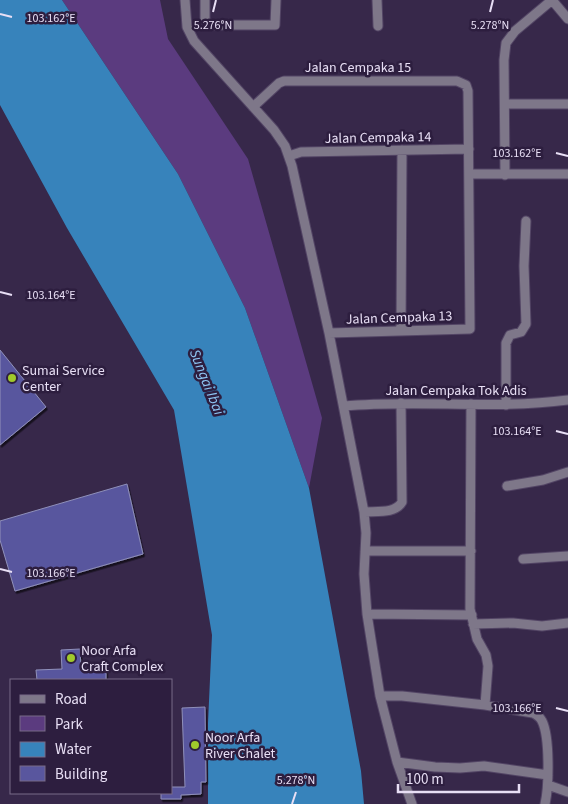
<svg xmlns="http://www.w3.org/2000/svg" width="568" height="804" viewBox="0 0 568 804" font-family="'Source Sans 3',sans-serif">
<style>
.green{fill:#5b3b7f}
.water{fill:#3783bb}
.building{fill:#59569e;stroke:#8f90ba;filter:url(#shadow)}
.lines{fill:none;stroke-linecap:round;stroke-linejoin:round}
.minor-casing{stroke:#534565;stroke-width:11}
.minor{stroke:#7e7789;stroke-width:9}
.ticks{fill:none;stroke:#e8dff5;stroke-width:2}
.poi-dot{fill:#a0c92b;stroke:#2d1e3f;stroke-width:2}
.labels{text-anchor:middle;stroke-width:5;stroke-linejoin:round;paint-order:stroke}
.street-label{font-size:14px;fill:#e8dff5;stroke:#2d1e3f}
.poi-label{font-size:14px;fill:#e8dff5;stroke:#2d1e3f;text-anchor:start}
.water-label{font-size:15px;font-style:italic;fill:#8ec5f3;stroke:#2d1e3f}
.ticks-label{font-size:12px;text-anchor:middle;fill:#e8dff5;stroke:#2d1e3f;stroke-width:5;stroke-linejoin:round;paint-order:stroke}
</style>
<defs>
<filter id="shadow"><feDropShadow dx="1.5" dy="2.5" stdDeviation="0" flood-color="#0009"/></filter>
</defs>
<rect width="100%" height="100%" fill="#37284a"/>
<path class="green" d="M62,0H160L168,39L248,159L322,418L309,488L245,308L178,174Z"/>
<path class="water" d="M0,0H62L178,174L245,308L309,488L361,771L364,804H208V723L212,635L174,410L67,228L0,105Z"/>
<path class="building" d="M0,350L46,407L0,445Z
M127,484L143,554L15,591L0,540V521Z
M80,649L81,668L106,667V680H37L36,670L62,669L61,650Z
M205,707L206,782H201V794L181,795V799H161V793H171V787H185L182,708Z"/>
<g class="lines">
<defs>
<path id="minor" d="M185,0L187,27L194,41L274,130L285,146L292,166L329,333L364,512L366,533L364,574L367,614L380,696L397,762L412,804
M205,0V20L208,23L215,25H275L276,0
M377,0L378,26
M552,0L568,19
M505,104H568
M253,107L279,83L284,81H457L466,85L468,91L470,329L329,333
M289,156L301,152L469,149
M469,174H568
M505,175L504,60L506,43L515,31L552,0
M401,330L402,150
M471,404L470,609L477,639L486,655L488,666L485,705
M506,405V343L510,335L521,332L526,324L524,266L526,221
M344,406C419,399 493,410 568,400
M507,486L543,480L568,472
M364,512C377,511 395,514 402,502L401,403
M365,551H471
M523,559L568,556
M367,614L472,615
M473,624L513,623L542,626L568,623
M380,696H402L485,705L533,713C537,715 540,717 542,721C550,737 549,786 545,804
M397,762L435,767L460,768L484,766L548,775
M548,785L568,792"/>
</defs>
<use href="#minor" class="minor-casing"/>
<use href="#minor" class="minor"/>
</g>
<path class="ticks" d="M213,12L216,0M490,12L493,0M0,14L12,17M556,153L568,156M0,292L12,295M556,431L568,434M0,569L12,572M556,708L568,711M292,804L296,792"/>
<g class="poi-dot">
<circle cx="12" cy="378" r="5"/>
<circle cx="71" cy="658" r="5"/>
<circle cx="195" cy="745" r="5"/>
</g>
<g class="labels">
<g class="street-label">
<text x="358" y="72">Jalan Cempaka 15</text>
<text transform="translate(378 137) rotate(-1)" y="5">Jalan Cempaka 14</text>
<text transform="translate(399 317) rotate(-2)" y="5">Jalan Cempaka 13</text>
<text x="456" y="395">Jalan Cempaka Tok Adis</text>
</g>
<g class="poi-label">
<text x="22" y="375">Sumai Service<tspan x="22" dy="16">Center</tspan></text>
<text x="81" y="655">Noor Arfa<tspan x="81" dy="16">Craft Complex</tspan></text>
<text x="205" y="742">Noor Arfa<tspan x="205" dy="16">River Chalet</tspan></text>
</g>
<g class="water-label">
<text transform="translate(207 382) rotate(68)" y="5">Sungai Ibai</text>
</g>
</g>
<g class="ticks-label">
<text x="51" y="22">103.162°E</text>
<text x="213" y="29">5.276°N</text>
<text x="490" y="29">5.278°N</text>
<text x="517" y="157">103.162°E</text>
<text x="51" y="299">103.164°E</text>
<text x="517" y="435">103.164°E</text>
<text x="51" y="577">103.166°E</text>
<text x="517" y="712">103.166°E</text>
<text x="296" y="784">5.278°N</text>
</g>
<rect x="10" y="679" width="162" height="115" fill="#2d1e3f" stroke="#786b88"/>
<rect x="20" y="695" width="25" height="8" fill="#7e7789" stroke="#786b88"/>
<text x="55" y="704" font-size="15" fill="#e8dff5">Road</text>
<rect x="20" y="716" width="25" height="15" fill="#5b3b7f" stroke="#786b88"/>
<text x="55" y="729" font-size="15" fill="#e8dff5">Park</text>
<rect x="20" y="742" width="25" height="15" fill="#3783bb" stroke="#786b88"/>
<text x="55" y="754" font-size="15" fill="#e8dff5">Water</text>
<rect x="20" y="766" width="25" height="15" fill="#59569e" stroke="#786b88"/>
<text x="55" y="779" font-size="15" fill="#e8dff5">Building</text>
<path d="M398 784v8h121v-8" fill="none" stroke="#e8dff5" stroke-width="2.5"/>
<text x="406" y="784" font-size="15" fill="#e8dff5" stroke="#2d1e3f" stroke-width="4" paint-order="stroke">100 m</text>
</svg>
